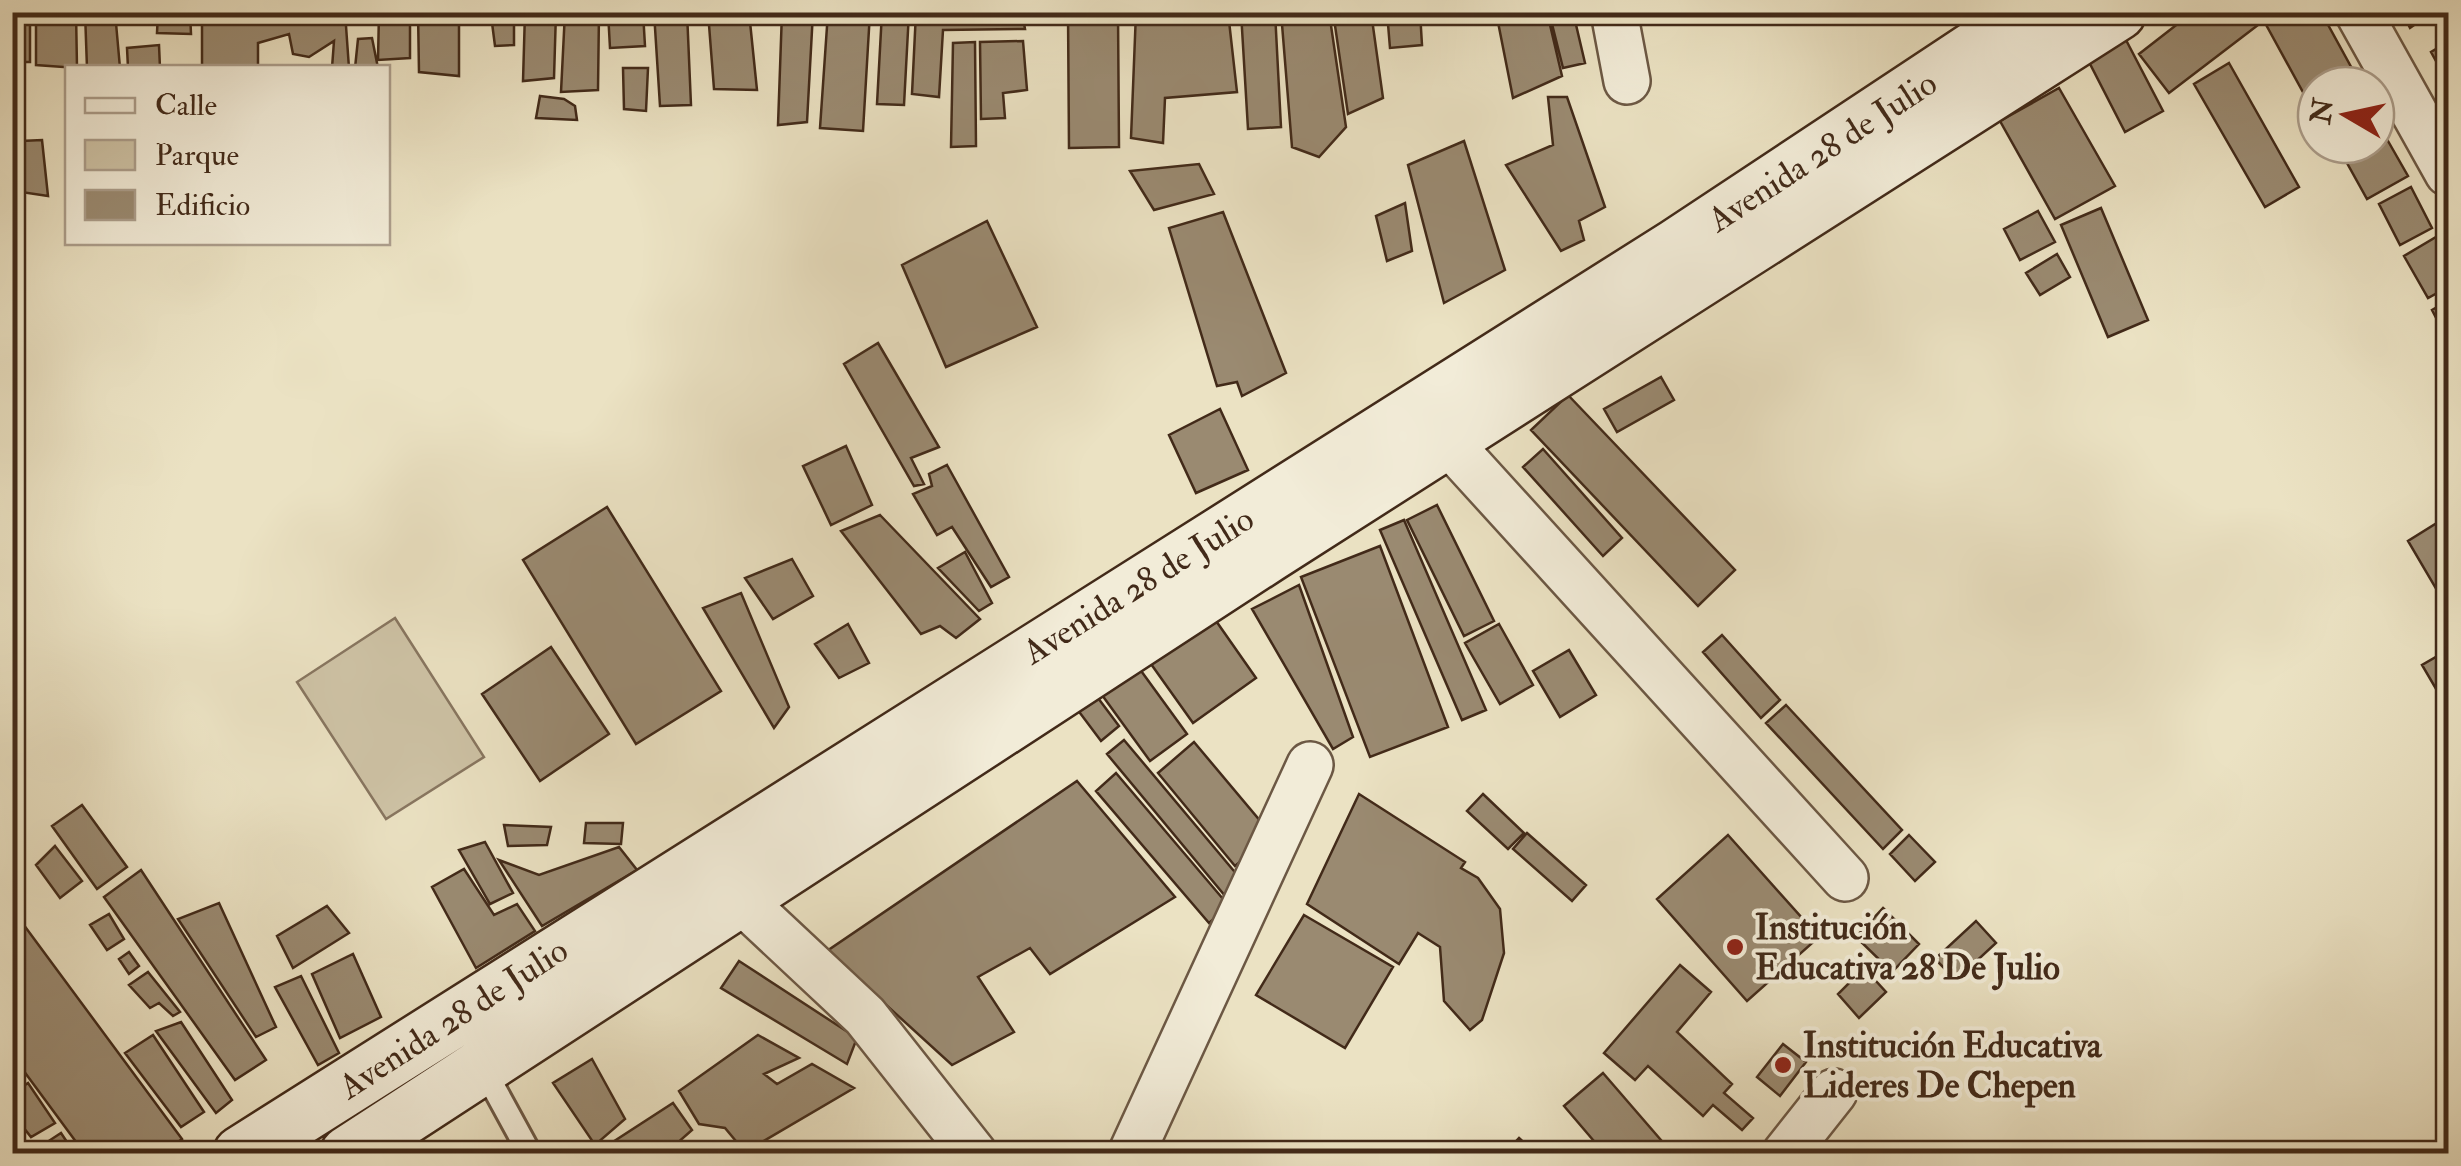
<svg xmlns="http://www.w3.org/2000/svg" width="2461" height="1166" viewBox="0 0 2461 1166" font-family="'IM FELL Double Pica',serif">
<style>
.green{fill:#cec3a6;stroke:#887660;stroke-width:2.5}
.building{fill:#9a8a71;stroke:#422a19;stroke-width:2.5}
.lines{fill:none;stroke-linecap:round;stroke-linejoin:round}
.lane-casing{stroke:#6c5844;stroke-width:28}
.street-casing{stroke:#6c5844;stroke-width:50}
.secondary-casing{stroke:#422a19;stroke-width:60}
.lane{stroke:#f2ecd8;stroke-width:22}
.street{stroke:#f2ecd8;stroke-width:45}
.secondary{stroke:#f2ecd8;stroke-width:55}
.poi-dot{fill:#8f2418;stroke:#f2ecd8;stroke-width:4}
.labels{text-anchor:middle;stroke-width:8;stroke-linejoin:round;paint-order:stroke}
.street-label{font-size:35px;fill:#422a19;stroke:#f2ecd8}
.poi-label{font-size:35px;font-weight:bold;fill:#422a19;stroke:#f2ecd8;text-anchor:start}
</style>
<rect width="100%" height="100%" fill="#ebe2c3"/>
<filter id="stains"><feTurbulence type="fractalNoise" baseFrequency=".002" numOctaves="4"/><feColorMatrix values="0 0 0 0 .2 0 0 0 0 .09 0 0 0 0 .02 0 0 0 .5 -.17"/></filter>
<radialGradient id="worn" r=".72"><stop offset=".6" stop-color="#630" stop-opacity="0"/><stop offset="1" stop-color="#630" stop-opacity=".3"/></radialGradient>
<path class="green" d="M395,618L484,757L386,819L297,682Z"/>
<path class="building" d="M12,12H30V62H12Z
M36,12H76L77,68L36,65Z
M85,12H115L120,68H87Z
M158,12H190L191,34L157,33Z
M202,12H345L349,68H332L334,41L309,57L293,54L289,34L258,43V68H202Z
M352,12H371V24L352,23Z
M379,12H410V58L378,60Z
M418,12H459V76L419,72Z
M483,12H514V45L495,46L491,15Z
M525,12H556L554,78L523,81Z
M565,12H599L598,90L561,92Z
M608,12H643L645,46L610,48Z
M654,12H687L691,105L660,106Z
M708,12H749L757,90L714,89Z
M782,12H813L807,122L778,125Z
M828,12H870L863,131L820,128Z
M882,12H909L904,105L877,104Z
M916,12H1022L1025,29L943,30L939,97L912,94Z
M1068,12H1118L1119,147L1069,148Z
M1136,12H1228L1237,92L1165,98L1163,143L1131,138Z
M1241,12H1275L1281,127L1248,129Z
M1281,12H1329L1346,127L1319,157L1292,147Z
M1333,12H1371L1383,98L1348,114Z
M1387,12H1420L1422,45L1390,48Z
M1430,12H1458V14L1431,18Z
M1496,12H1547L1562,76L1513,98Z
M1549,12H1573L1585,63L1563,68Z
M2193,12H2275L2169,93L2139,54Z
M2279,12H2321L2361,85H2316V116L2264,21Z
M2402,12H2433L2410,28Z
M372,38L378,68H355L358,39Z
M2126,40L2163,111L2125,132L2088,60Z
M1023,41L1027,90L1003,93L1005,118L981,119L980,42Z
M975,42L976,146L951,147L953,43Z
M2448,42V83L2431,52Z
M159,45L160,68H128L127,48Z
M2229,63L2299,187L2265,207L2194,84Z
M623,68H648L646,111L624,109Z
M2059,88L2115,186L2055,219L2000,121Z
M540,96L564,99L575,106L577,120L536,118Z
M1548,97H1567L1605,207L1579,221L1584,240L1561,251L1506,165L1553,145Z
M2376,120L2408,176L2367,199L2337,145H2376Z
M42,140L48,196L21,192V141Z
M1464,141L1505,270L1444,303L1408,165Z
M1199,164L1214,194L1154,210L1130,171Z
M2411,187L2432,228L2400,245L2379,204Z
M1405,203L1412,251L1387,261L1376,216Z
M2101,208L2148,320L2108,337L2061,225Z
M2038,211L2055,242L2020,260L2004,229Z
M1223,212L1286,373L1242,396L1237,382L1217,386L1169,228Z
M987,221L1037,327L946,367L902,265Z
M2436,237L2448,259V287L2428,298L2404,256Z
M2057,254L2070,277L2040,295L2026,273Z
M2448,301V341L2432,310Z
M878,343L939,447L911,458L924,484L914,486L844,364Z
M1661,377L1674,400L1617,432L1604,409Z
M1568,395L1735,570L1698,606L1531,430Z
M1220,409L1248,470L1196,493L1169,435Z
M846,446L872,505L831,525L803,466Z
M1543,449L1622,538L1603,556L1523,467Z
M947,465L1009,577L991,587L952,527L937,535L913,494L932,486L929,474Z
M1437,505L1494,621L1464,636L1407,520Z
M607,507L721,691L636,744L523,560Z
M880,515L980,619L956,638L940,626L921,634L841,531Z
M2448,516V609L2408,541Z
M1404,520L1486,710L1462,720L1380,530Z
M1380,546L1448,727L1370,757L1301,577Z
M965,552L992,603L979,611L938,568Z
M792,559L813,596L773,619L745,578Z
M1299,585L1353,737L1333,749L1252,609Z
M741,593L789,707L774,728L703,608Z
M1214,618L1256,678L1193,723L1151,664Z
M848,624L869,663L839,678L815,644Z
M1499,624L1533,685L1500,704L1465,643Z
M1722,635L1780,700L1761,718L1703,652Z
M551,647L609,734L540,781L482,694Z
M1569,650L1596,695L1560,717L1533,671Z
M2448,650V696L2442,699L2422,665Z
M1139,668L1187,734L1150,761L1102,695Z
M1095,694L1119,726L1101,741L1077,709Z
M1786,705L1902,830L1883,849L1766,723Z
M1124,740L1244,883L1226,897L1107,754Z
M1194,742L1272,835L1235,866L1158,773Z
M1116,773L1229,906L1209,923L1096,791Z
M1077,781L1175,897L1050,974L1030,948L978,977L1014,1032L952,1065L827,951Z
M1359,794L1465,862L1461,868L1478,878L1500,909L1504,953L1482,1020L1470,1030L1444,1001L1440,947L1418,933L1399,964L1307,904Z
M1483,794L1524,833L1508,849L1467,811Z
M82,805L127,867L97,889L52,826Z
M586,823H623L621,844L584,843Z
M504,825L551,827L547,845L508,846Z
M1527,833L1586,885L1572,901L1513,849Z
M1728,835L1819,937L1747,1001L1657,899Z
M1909,835L1935,862L1915,881L1890,854Z
M485,842L513,893L490,904L459,850Z
M55,846L82,881L60,898L36,865Z
M619,847L637,870L542,926L499,860L539,875Z
M464,869L494,915L517,904L535,931L476,968L432,887Z
M141,870L266,1060L235,1080L104,897Z
M219,903L276,1027L256,1037L178,919Z
M327,906L349,933L293,968L277,936Z
M1883,908L1919,944L1892,972L1856,937Z
M12,909L182,1139L162,1154H85L12,1055Z
M109,914L124,939L107,950L90,925Z
M1304,915L1393,967L1345,1048L1256,995Z
M1976,921L1996,943L1956,980L1935,959Z
M129,952L139,966L129,974L119,959Z
M353,954L381,1017L340,1038L312,974Z
M739,961L857,1038L847,1064L721,988Z
M1680,965L1711,992L1677,1032L1732,1084L1724,1093L1753,1118L1742,1130L1713,1105L1703,1116L1648,1066L1635,1080L1604,1053Z
M1864,968L1886,992L1859,1018L1838,994Z
M148,972L180,1012L173,1016L159,1003L150,1008L129,985Z
M301,976L339,1053L318,1065L275,987Z
M181,1022L232,1100L216,1113L156,1031Z
M153,1035L204,1112L181,1127L125,1053Z
M758,1035L799,1058L764,1074L777,1084L812,1064L854,1088L745,1152L725,1128L699,1124L679,1091Z
M1783,1044L1806,1062L1780,1096L1757,1077Z
M592,1059L625,1119L595,1145L553,1083Z
M1603,1073L1673,1154H1605L1564,1106Z
M28,1083L55,1123L31,1137L12,1113V1094Z
M673,1103L692,1130L676,1144L680,1154H604L602,1149Z
M12,1123L35,1154H12Z
M61,1133L75,1154H42L38,1148Z
M1519,1138L1536,1154H1504Z"/>
<g class="lines">
<defs>
<path id="lane" d="M482,1066L530,1154"/>
<path id="street" d="M1614,12L1627,81
M2358,12L2448,173
M1449,443L1845,878
M721,875L740,899L865,1016L974,1154
M1131,1154L1310,765
M1785,1154L1834,1092"/>
<path id="secondary" d="M241,1154L1676,247L2031,12
M348,1154L1269,554L2118,12"/>
</defs>
<use href="#lane" class="lane-casing"/>
<use href="#street" class="street-casing"/>
<use href="#secondary" class="secondary-casing"/>
<use href="#lane" class="lane"/>
<use href="#street" class="street"/>
<use href="#secondary" class="secondary"/>
</g>
<g class="poi-dot">
<circle cx="1735" cy="947" r="10"/>
<circle cx="1783" cy="1065" r="10"/>
</g>
<g class="labels">
<g class="street-label">
<text transform="translate(1822 151) rotate(-33)" y="12">Avenida 28 de Julio</text>
<text transform="translate(1138 585) rotate(-32)" y="12">Avenida 28 de Julio</text>
<text transform="translate(453 1018) rotate(-33)" y="12">Avenida 28 de Julio</text>
</g>
<g class="poi-label">
<text x="1755" y="939">Institución<tspan x="1755" dy="40">Educativa 28 De Julio</tspan></text>
<text x="1803" y="1057">Institución Educativa<tspan x="1803" dy="40">Lideres De Chepen</tspan></text>
</g>
</g>
<rect width="2461" height="1166" fill="none" stroke="#ebe2c3" stroke-width="50"/>
<rect x="15" y="15" width="2431" height="1136" fill="none" stroke="#422a19" stroke-width="5"/>
<rect x="25" y="25" width="2411" height="1116" fill="none" stroke="#422a19" stroke-width="2.5"/>
<rect x="65" y="65" width="325" height="180" fill="#f2ecd8" stroke="#ac9e8c" stroke-width="2.5"/>
<rect x="85" y="98" width="50" height="15" fill="#f2ecd8" stroke="#ac9e8c" stroke-width="2.5"/>
<text x="155" y="115" font-size="30" fill="#422a19">Calle</text>
<rect x="85" y="140" width="50" height="30" fill="#cec3a6" stroke="#ac9e8c" stroke-width="2.5"/>
<text x="155" y="165" font-size="30" fill="#422a19">Parque</text>
<rect x="85" y="190" width="50" height="30" fill="#9a8a71" stroke="#ac9e8c" stroke-width="2.5"/>
<text x="155" y="215" font-size="30" fill="#422a19">Edificio</text>
<g transform="translate(2346 115) rotate(279)"><circle r="48" fill="#f2ecd8" stroke="#ac9e8c" stroke-width="2.5"/>
<path d="M0-8L18 38L0 25L-18 38Z" fill="#8f2418"/>
<text y="-15" font-size="28" font-weight="bold" text-anchor="middle" fill="#422a19">N</text>
</g>
<rect width="100%" height="100%" filter="url(#stains)"/>
<rect width="100%" height="100%" fill="url(#worn)"/>
</svg>
